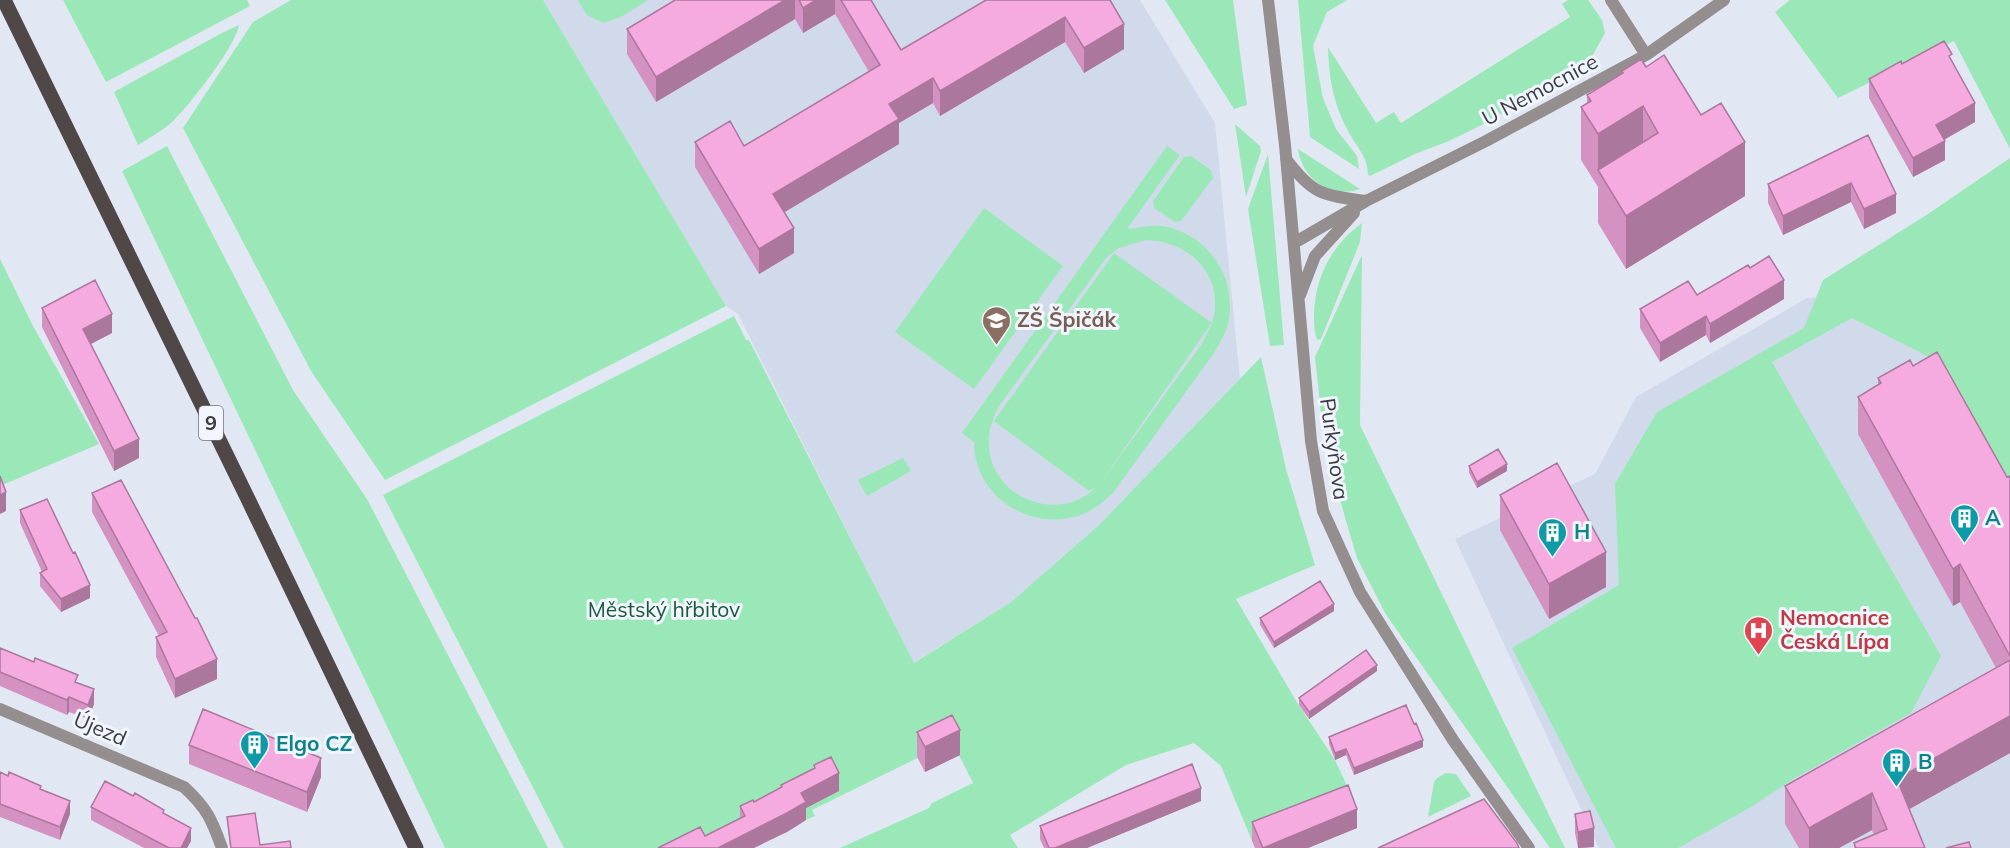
<svg xmlns="http://www.w3.org/2000/svg" width="2010" height="848" viewBox="0 0 2010 848" font-family="Mulish,sans-serif">
<style>
.built{fill:#d0daea}
.green{fill:#9ae8b8;fill-rule:evenodd}
.lines{fill:none;stroke-linecap:round;stroke-linejoin:round}
.street{stroke:#948e8f;stroke-width:12}
.primary{stroke:#504747;stroke-width:15}
.wall{fill:#d392c1}
.shaded-wall{fill:#ac779d}
.building{fill:#f5aae0;stroke:#ac779d;stroke-width:1.5}
.labels{text-anchor:middle;stroke-width:6;stroke-linejoin:round;paint-order:stroke}
.shield{fill:#f1f6fe;stroke:#717479;stroke-width:1.5}
.shield-label{font-size:20px;font-weight:bold;fill:#3a3c40}
.street-label{font-size:21px;fill:#3a3c40;stroke:#f1f6fe}
.education-label{font-size:21px;font-weight:bold;fill:#785e54;stroke:#f1f6fe;text-anchor:start}
.culture-label{font-size:21px;font-weight:bold;fill:#0d838f;stroke:#f1f6fe;text-anchor:start}
.park-label{font-size:21px;fill:#1a5938;stroke:#f1f6fe}
.health-label{font-size:21px;font-weight:bold;fill:#be3a42;stroke:#f1f6fe;text-anchor:start}
</style>
<rect width="100%" height="100%" fill="#e2e8f3"/>
<path class="built" d="M543,0H1140L1215,123L1240,379L1099,525L1011,602L913,663L738,314L726,306Z
M1856,295L2010,325V848H1599L1455,539L1595,474L1636,397L1807,298Z"/>
<path class="green" d="M63,0H247L250,6L106,82Z
M291,0H543L726,306L385,480L311,371L183,128L253,22Z
M578,0H648L621,17L603,23L587,15Z
M1165,0H1233L1247,105L1234,109Z
M1298,0H1347L1327,12L1313,46L1323,98L1336,129L1357,156L1359,169L1310,137Z
M1568,0H1588L1602,20L1605,33L1589,62L1480,126L1449,141L1415,154L1370,176L1368,175C1368,156 1355,145 1347,129C1333,102 1329,78 1328,47L1376,123L1394,112L1401,123L1570,17L1562,4Z
M1790,0H2010V149L1954,41L1838,98L1775,12Z
M239,25C236,46 187,109 170,124C160,132 149,138 138,145L114,92L220,34Z
M1235,124L1260,146L1261,151L1246,197Z
M167,146L293,390L367,499L548,848H445L122,171Z
M1167,146L1180,155L1127,229C1139,228 1151,224 1163,226C1207,234 1236,275 1229,319C1227,332 1220,342 1214,353L1113,493C1104,501 1094,510 1083,514C1032,534 974,497 974,442L962,433ZM1146,240C1191,241 1226,277 1212,323L1114,253L994,421L1089,491L1097,487C1055,527 984,495 989,436C990,426 994,418 997,409L1107,257L1119,248ZM1212,324L1201,345L1099,485L1211,324Z
M1298,149L1360,189C1330,199 1302,179 1298,149Z
M1268,154L1284,345L1270,346L1248,209Z
M1191,156L1211,170L1213,178L1181,221L1175,222L1154,208L1153,201L1184,157Z
M2010,158V484L1941,363L1852,318L1772,362L1941,656L1911,713L1795,778L1751,807L1678,848H1616L1512,648L1619,585L1615,484L1657,412L1804,328L1823,280L1928,214Z
M984,208L1063,266L974,389L895,332Z
M1362,223L1360,242L1321,339L1317,340C1314,332 1314,321 1314,312C1316,275 1332,245 1362,223Z
M1362,255L1360,425L1565,848H1550L1385,613L1357,558L1346,521L1324,441L1315,357Z
M0,259L33,326L99,444L0,486Z
M734,316L746,340H749L914,663L1011,602L1099,525L1261,357L1286,469L1315,565L1236,599L1298,704L1335,760L1351,794L1252,841L1221,766L1194,743L1126,765L1010,835L1018,848H840L929,808L932,803L973,783L952,741L812,810L815,816L806,820L793,797L694,848H564L383,495Z
M903,458L911,471L867,496L858,480Z
M1446,773L1456,774L1471,796L1428,817L1434,782L1437,778Z"/>
<g class="lines">
<path class="street" d="M1268,0L1285,145L1311,441L1323,511L1360,592L1453,740L1529,848
M1611,0L1646,55
M1286,159C1313,195 1322,195 1366,201
M1294,243L1366,201L1486,141L1646,55L1724,0
M1300,295L1315,256L1354,213
M0,709L184,787C207,808 212,820 222,848"/>
<path class="primary" d="M4,0L247,497L416,848"/>
</g>
<path class="wall" d="M675,0H871L901,50L1110,0L1124,49L1084,73L1065,42L940,116L933,103L899,123V144L784,212L794,253L759,274L695,167V142L744,146L869,72L835,14L803,33L795,19L656,102L627,54V29Z
M1952,60L1975,122L1944,140L1945,160L1913,177L1869,98V79L1902,64Z
M1646,67L1745,196L1626,269L1598,223V187L1581,160V107L1587,103V95L1622,74V71Z
M1868,135L1896,213L1864,229L1851,202L1783,235L1768,203V184Z
M1750,268L1784,299L1710,343L1706,335L1660,362L1640,328V309L1697,295Z
M42,308L112,333L91,344L139,458L114,471L42,327Z
M1913,366L2007,477L2010,476V753L1909,809L1925,848H1854V843L1874,835L1872,830L1839,848H1799L1785,824V786L1996,668L1960,602L1953,606L1858,434V397L1878,385V378Z
M1469,466L1507,471L1477,488L1469,473Z
M92,493L217,679L175,698L156,657V637L159,636L92,512Z
M1500,495L1606,587L1549,619L1500,530Z
M20,510L73,553L90,598L61,612L40,586V573L42,572L20,523Z
M1334,611L1274,648L1260,625V618Z
M0,648L78,683L94,704L88,719L69,712L67,715L0,686Z
M1377,671L1309,719L1299,705V698Z
M917,732L960,755L925,772L917,757Z
M1329,737L1423,747L1354,775L1346,755L1335,760L1329,744Z
M189,745L321,777L307,812L189,764Z
M814,765L839,791L806,808V820L787,832L705,836L740,818V806L754,802L781,788V785L814,768Z
M0,772L41,789L70,814L60,840L0,817Z
M1201,801L1087,848H1044L1040,839V826Z
M91,807L191,841L187,848H144L91,820Z
M1575,814L1594,847L1578,848L1575,833Z
M227,817L260,845L291,848H230Z
M1252,822L1357,828L1308,848H1255L1252,841Z"/>
<path class="shaded-wall" d="M785,0H795V19L656,102V77Z
M816,0H835V14L803,33V8Z
M1065,17V42L940,116V91Z
M1124,24V49L1084,73V48Z
M933,78V103L899,123V144L773,219V194L889,104Z
M1975,103V122L1936,144V125Z
M1643,106V159L1598,170V134Z
M1945,141V160L1913,177V158Z
M1745,142V196L1626,269V216Z
M1851,183V202L1783,235V216Z
M1896,194V213L1864,229V209Z
M794,228V253L759,274V249Z
M1784,280V299L1710,343V324Z
M112,314V333L83,348V329Z
M1706,316V335L1660,362V343Z
M139,439V458L114,471V451Z
M1507,464V471L1477,488V482Z
M6,492V511L0,514V495Z
M1606,552V587L1549,619V584Z
M1960,564V602L1953,606V569Z
M90,585V598L61,612V599Z
M1334,604V611L1274,648V642Z
M217,659V679L175,698V679Z
M1377,665V671L1309,719V712Z
M94,689V704L88,719V705Z
M69,697V712L67,715V700Z
M2010,716V753L1897,816V779Z
M960,730V755L925,772V747Z
M1423,740V747L1354,775V768Z
M1346,749V755L1335,760V753Z
M321,758V777L307,812V792Z
M839,773V791L806,808V820L787,832L754,848H718L801,793Z
M1201,788V801L1087,848H1055Z
M1872,793V830L1839,848H1809V828Z
M70,801V814L60,840V827Z
M1357,809V828L1308,848H1263Z
M191,828V841L187,848H181Z
M1594,828V847L1578,848V832Z"/>
<path class="building" d="M675,0H785L656,77L627,29Z
M799,0H816L803,8Z
M841,0H871L901,50L986,0H1110L1124,24L1084,48L1065,17L940,91L933,78L889,104L899,119L773,194L794,228L759,249L695,142L730,121L744,146L880,65Z
M1944,41L1952,54L1949,56L1975,103L1936,125L1945,141L1913,158L1869,79L1901,61L1902,64Z
M1664,55L1701,115L1721,103L1745,142L1626,216L1598,170L1658,133L1643,106L1598,134L1581,107L1591,101L1587,95L1623,73L1622,71L1641,59L1646,67Z
M1868,135L1896,194L1864,209L1851,183L1783,216L1768,184Z
M1769,256L1784,280L1710,324L1706,316L1660,343L1640,309L1688,281L1697,295L1748,265L1750,268Z
M95,280L112,314L83,329L139,439L114,451L42,308Z
M1937,352L2007,477L2010,476V656L1960,564L1953,569L1858,397L1881,383L1878,378L1910,360L1913,366Z
M1498,449L1507,464L1477,482L1469,466Z
M1557,463L1606,552L1549,584L1500,495Z
M0,476L6,492L0,495Z
M121,480L195,618H197L217,659L175,679L156,637L167,632L92,493Z
M47,499L73,553L75,552L90,585L61,599L40,573L47,569L20,510Z
M1320,581L1334,604L1274,642L1260,618Z
M0,648L34,662L35,658L78,675L75,682L94,689L88,705L69,697L67,700L0,672Z
M1366,650L1377,665L1309,712L1299,698Z
M2010,660V716L1897,779L1925,848H1856L1854,843L1887,829L1872,793L1809,828L1785,786Z
M1406,705L1414,724L1416,723L1423,740L1354,768L1346,749L1335,753L1329,737Z
M203,709L321,758L307,792L189,745Z
M952,715L960,730L925,747L917,732Z
M831,757L839,773L801,793L806,802L787,813L718,848H658L700,827L705,836L745,816L740,806L753,800L754,802L782,787L781,785L815,768L814,765Z
M1192,764L1201,788L1055,848H1049L1040,826Z
M0,772L8,776L9,772L41,786L40,789L70,801L60,827L0,804Z
M105,781L133,796L135,793L164,810L163,813L191,828L181,848H169L91,807Z
M1348,785L1357,809L1263,848L1252,822Z
M1484,799L1517,843L1519,848H1378Z
M1590,811L1594,828L1578,832L1575,814Z
M255,813L260,845L290,841L291,848H231L227,817Z
M1969,842L1971,848H1946Z"/>
<defs>
<symbol id="school-pin" viewBox="-11 -11 22 30"><path d="M0 17L-7.5 6A9.5 9.5 0 1 1 7.5 6Z" fill="#8d6e63" stroke="#f1f6fe"/><path d="M0-5L7-2L0 1L-7-2ZM-4 1L0 2.5L4 1V4Q0 6-4 4Z" fill="#fff"/></symbol>
<symbol id="building-pin" viewBox="-11 -11 22 30"><path d="M0 17L-7.5 6A9.5 9.5 0 1 1 7.5 6Z" fill="#0f9aa8" stroke="#f1f6fe"/><path d="M-4-6H4V6H1V3H-1V6H-4ZM-2.5-4.3h1.7v1.8h-1.7ZM.8-4.3h1.7v1.8H.8ZM-2.5-1h1.7V.8h-1.7ZM.8-1h1.7V.8H.8Z" fill="#fff"/></symbol>
<symbol id="hospital-pin" viewBox="-11 -11 22 30"><path d="M0 17L-7.5 6A9.5 9.5 0 1 1 7.5 6Z" fill="#e0444e" stroke="#f1f6fe"/><path d="M-5-5h3v3.5h4V-5h3V5h-3V1.5h-4V5h-3Z" fill="#fff"/></symbol>
</defs>
<g fill-rule="evenodd">
<use href="#school-pin" x="980" y="304" width="33" height="45"/>
<use href="#building-pin" x="1948" y="502" width="33" height="45"/>
<use href="#building-pin" x="1536" y="516" width="33" height="45"/>
<use href="#hospital-pin" x="1742" y="614" width="33" height="45"/>
<use href="#building-pin" x="238" y="728" width="33" height="45"/>
<use href="#building-pin" x="1880" y="746" width="33" height="45"/>
</g>
<g class="labels">
<rect class="shield" x="199" y="406" width="24" height="34" rx="4.5"/>
<g class="shield-label">
<text x="211" y="430">9</text>
</g>
<g class="street-label">
<text transform="translate(1540 90) rotate(-28)" y="7">U Nemocnice</text>
<text transform="translate(1334 449) rotate(82)" y="7">Purkyňova</text>
<text transform="translate(100 729) rotate(23)" y="7">Újezd</text>
</g>
<g class="education-label">
<text x="1017" y="327">ZŠ Špičák</text>
</g>
<g class="culture-label">
<text x="1985" y="525">A</text>
<text x="1574" y="539">H</text>
<text x="276" y="751">Elgo CZ</text>
<text x="1918" y="769">B</text>
</g>
<g class="park-label">
<text x="664" y="617">Městský hřbitov</text>
</g>
<g class="health-label">
<text x="1780" y="625">Nemocnice<tspan x="1780" dy="24">Česká Lípa</tspan></text>
</g>
</g>
</svg>
